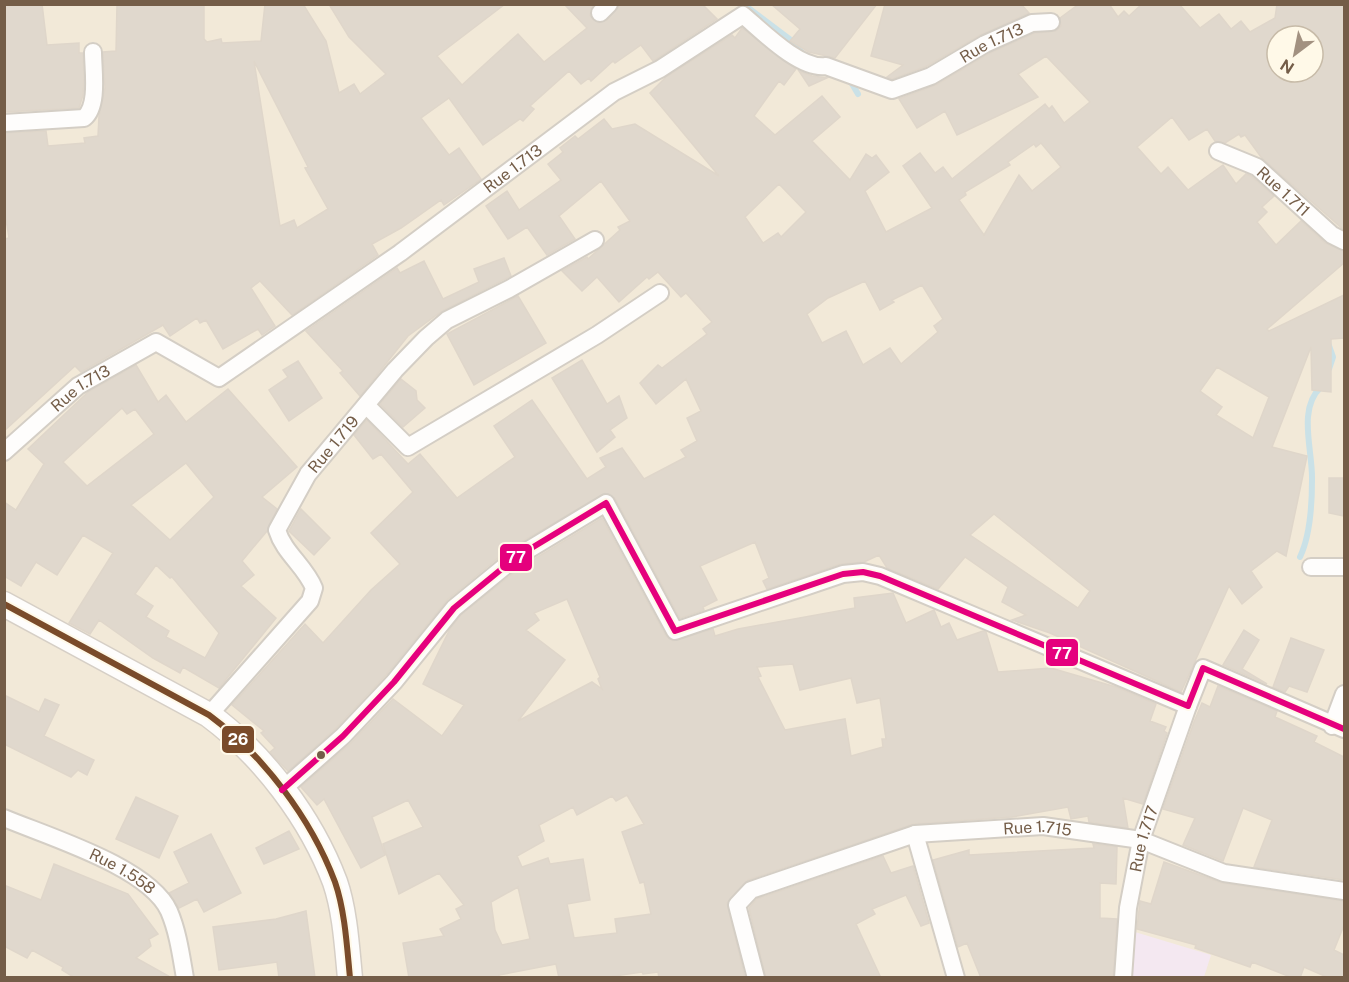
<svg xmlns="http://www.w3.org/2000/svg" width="1349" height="982" viewBox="0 0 1349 982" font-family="'Public Sans',sans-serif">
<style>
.residential{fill:#f2e9d8;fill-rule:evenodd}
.education{fill:#f4e8f1}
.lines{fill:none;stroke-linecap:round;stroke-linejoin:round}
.stream{stroke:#cae1e7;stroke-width:6}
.building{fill:#e0d8cd;stroke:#dfd6ca;stroke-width:1.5;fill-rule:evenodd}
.minor-casing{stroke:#d4cec5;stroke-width:20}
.secondary-casing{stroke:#d6cfc6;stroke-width:27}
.minor{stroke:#fefdfc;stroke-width:16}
.secondary{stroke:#fefdfc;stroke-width:24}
.bus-1-casing{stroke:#fff9e8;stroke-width:10}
.bus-2-casing{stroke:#fff9e8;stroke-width:10}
.bus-1{stroke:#7a4b2a;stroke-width:6}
.bus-2{stroke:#e5007d;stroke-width:6}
.bus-dot{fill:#745d48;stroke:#fff9e8;stroke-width:2}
.labels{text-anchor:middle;stroke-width:4.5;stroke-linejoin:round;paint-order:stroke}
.street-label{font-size:16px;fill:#745d48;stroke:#fff9e8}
.line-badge{stroke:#fff9e8;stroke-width:2}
.badge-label{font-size:16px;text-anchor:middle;font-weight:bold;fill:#fff}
</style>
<rect width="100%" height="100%" fill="#f6f2e8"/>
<path class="residential" d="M5,5H1344V977H5ZM1277,36H1313V72H1277Z"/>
<path class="education" d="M1135,932L1211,955L1204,977H1132Z"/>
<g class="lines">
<path class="stream" d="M743,4L796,44L804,56
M848,77L858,94
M1327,340L1333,357L1329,369
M1300,557C1310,536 1312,504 1312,480C1313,451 1297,409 1321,387"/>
</g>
<path class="building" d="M4,4H42L47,45L79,43V53H83L84,78L83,95L79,108L4,112Z
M117,4H204V39L207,42L221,39L222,43L261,41L265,4H303L326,41L339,93L354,84L360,94L386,74L349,37L330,6L505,4L437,56L462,85L518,34L544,62L587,28L564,4H594L590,15L598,23L607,20L619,4H702L717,19L653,61L641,45L615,63L613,61L591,81L589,78L581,84L569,71L530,106L534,109L523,121L520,119L483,145L449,98L421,118L449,155L459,148L481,179L444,205L441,200L401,228L372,244L378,255L292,315L260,281L251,288L275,326L262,335L258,329L223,349L206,320L200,323L197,318L170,336L163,325L81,372L75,366L4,431V239L9,238L4,207V133L46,131L48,146L85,143L84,138L98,136L99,116L105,88L103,52L116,51ZM254,61L308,167L305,168L328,209L297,228L294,220L280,226Z
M771,4H877L835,58L809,52L790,41L800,29Z
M885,4H1021L1029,13L980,35L927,66L892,79L887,77L903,65L871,56Z
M1079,4H1109L1118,17L1124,11L1129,16L1142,4H1179L1200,28L1219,14L1231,29L1241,21L1250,32L1275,18L1277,4H1344V230L1261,157L1245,135L1241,137L1239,134L1225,143L1215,141L1207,129L1189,140L1172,117L1137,147L1161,174L1168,167L1188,190L1223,165L1236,184L1246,174L1251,176L1274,196L1262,207L1267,212L1257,222L1276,245L1301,221L1325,243L1344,251V263L1267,329L1269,331L1344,295V338L1331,339V392L1312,390L1311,347L1272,447L1307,456L1286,556L1277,551L1251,571L1262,587L1242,604L1229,586L1181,692L1050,633L1012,620L1026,615L1002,602L1008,587L965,557L938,589L887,568L879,555L864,562L840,564L767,589L763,581L769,578L755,542L700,566L717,600L703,607L704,610L680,618L615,498L605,493L509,549L447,600L386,675L336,728L288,771L280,763L270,752L275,748L261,733L264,731L232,705L305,624L323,643L371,590L400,564L371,533L413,492L381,454L373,459L354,435L367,420L408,464L420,454L457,498L515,457L494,426L532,400L587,479L606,467L600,458L622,448L644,479L686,457L681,450L697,441L687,418L701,411L686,379L656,404L640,383L658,365L662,368L707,334L703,329L712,322L686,293L681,297L658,272L649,279L647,277L619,302L597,277L582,291L562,271L587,257L588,259L620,230L618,227L630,221L601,181L559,216L575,239L547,255L527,227L508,239L486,206L507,191L519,210L561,180L548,164L563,152L560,148L575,136L578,139L604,119L612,129L635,124L719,176L650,93L666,77L732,35L735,38L742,28L796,69L784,85L779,81L754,116L775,135L822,96L840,117L812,141L850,180L866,154L872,158L876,155L889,172L865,191L886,232L932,208L903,166L920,153L935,173L943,167L952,179L1045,104L1049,109L1052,106L1064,123L1090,102L1046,56L1018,74L1038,97L957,135L945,111L917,128L899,99L936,85L990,53L1035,33L1056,31L1061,26L1060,18ZM1277,36H1313V72H1277ZM1041,143L1061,167L1032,191L1019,175L984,235L959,200L966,195L965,192L1010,165L1008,162L1034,144L1036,147ZM779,184L806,212L781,237L778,233L763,243L745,217ZM865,281L880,310L894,302L892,300L922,285L943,319L934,326L938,332L901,364L890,348L863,365L846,331L822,343L807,314L828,298ZM1217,367L1269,397L1253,438L1216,415L1222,407L1200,391ZM994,514L1090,591L1078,608L970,535Z
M799,71L812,76L827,78L809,86Z
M504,258L511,276L442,311L408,336L360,396L340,373L343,371L306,331L397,268L400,273L424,261L443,299L479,282L474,269Z
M518,296L546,343L474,385L447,334Z
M582,360L607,404L619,396L627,418L610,430L615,437L597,452L552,378Z
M298,361L322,398L289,421L269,390L288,377L283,370Z
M136,365L158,402L166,395L186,422L228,389L297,467L262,497L277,509L267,531L242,561L254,575L241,586L276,618L219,688L183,667L180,673L153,658L99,620L90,634L69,623L113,553L83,535L57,575L36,562L21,586L4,576V502L16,510L44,464L28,449L88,392ZM122,408L127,414L135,409L154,434L87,486L63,462ZM186,463L214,497L170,540L131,505ZM156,565L170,578L172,577L219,633L205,658L166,637L169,631L146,617L153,606L135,594Z
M401,379L416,391L417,400L425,408L403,427L380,404Z
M1329,478H1344V516L1329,513Z
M301,509L330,538L314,555L289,531Z
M602,518L666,636L673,641L713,629L715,636L738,629L855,608L854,598L893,593L906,623L934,610L941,627L949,623L957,640L983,631L986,632L998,672L1051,668L1116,687L1156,704L1150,721L1166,727L1164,731L1167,733L1143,804L1123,798L1128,828L1089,822L1088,816L1071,819L1068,807L1012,817L913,824L748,880L727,903L745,978H659L658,972L643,974L642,972L601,978H559L556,964L499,975V978H409L403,943L444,936L440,929L461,919L456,909L464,905L439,873L399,894L383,844L423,827L408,800L372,817L385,855L361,868L324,799L317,805L301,787L350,744L393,699L442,736L464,705L423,684L450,629L461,615L521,567ZM567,599L600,677L598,679L602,689L592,682L518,721L565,660L526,630L539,620L534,613ZM793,664L800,690L851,678L857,703L880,698L886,739H882L883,747L851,756L845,719L785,730L758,677L761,676L757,667ZM627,795L644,824L622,832L640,883L644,882L651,914L615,919L617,933L574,938L567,904L590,900L583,859L550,864L548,858L522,867L517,856L544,841L539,825L573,807L577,815L612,796L616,801ZM518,887L530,939L502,945L495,930L491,902Z
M1244,630L1259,640L1242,669L1267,684L1223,665Z
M1291,638L1324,650L1307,692L1289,686L1285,692L1273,687Z
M1218,686L1277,711L1275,717L1317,736L1314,742L1344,757V880L1254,867L1272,820L1243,808L1223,861L1183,845L1195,818L1163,809L1194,722L1202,703L1210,707Z
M4,695L39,712L45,699L59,705L44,736L94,760L87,775L78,770L71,777L4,744Z
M136,797L178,816L159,858L116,839Z
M289,831L299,849L264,864L256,848Z
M211,834L241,893L204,912L197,899L179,908L169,893L189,883L174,852Z
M1093,844L1117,847L1116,884L1100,883V918L1117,919L1113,978H981L967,943L958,947L933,860L969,850V855L1094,848Z
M883,856L891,873L913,866L929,923L921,926L906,895L872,909L875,914L856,924L881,978H766L749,908L757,899Z
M1164,862L1222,883L1344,901V925L1334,950L1344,955V978H1329L1304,967L1300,978H1293L1252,962L1250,967L1195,948L1196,945L1137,929L1140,901L1151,904Z
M54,864L128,894L158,934L149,939L151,946L136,958L172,978H75L62,970L63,967L32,950L27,958L4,946V885L41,900Z
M306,911L315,978H279L277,962L219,970L213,927L276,919Z"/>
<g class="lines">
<defs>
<g id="minor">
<path d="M600,13L609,4"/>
<path d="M4,123L84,118C99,106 93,70 93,52"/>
<path id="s1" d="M1218,151L1257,167L1332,235L1344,241"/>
<path d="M366,405L408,447L597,335L660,293"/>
<path id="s2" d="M4,452L78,386L156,342L219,378L400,253L614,92L660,69L743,15C762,31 800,70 826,66L892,90L931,76L985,44L1032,23L1051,22"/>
<path d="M1311,567H1344"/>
<path id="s3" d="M209,715L310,601L314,588C305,566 284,553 277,530L308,474L395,370L426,338L447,320L509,289L595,240"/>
<path d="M1332,726L1344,694"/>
<path d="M282,790L343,736L394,682L454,608L515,558L606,503L675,631L843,574L863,572L880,576L1188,706L1203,668L1344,729"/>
<path id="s4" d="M4,818C49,837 149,867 169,911C178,932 181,955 185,978"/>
<path d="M915,834L956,978"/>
<path id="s5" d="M756,978L737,905L751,890L915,834L1043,826L1141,840L1224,873L1344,891"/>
<path id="s6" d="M1123,978L1128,908L1141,840L1188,706"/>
</g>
<path id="secondary" d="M4,604L209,715C263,755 311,818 335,882C345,911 347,947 350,978"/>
</defs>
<use href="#minor" class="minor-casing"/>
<use href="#secondary" class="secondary-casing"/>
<use href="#minor" class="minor"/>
<use href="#secondary" class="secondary"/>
<defs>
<path id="bus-1" d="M4,604L209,715C263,755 311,818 335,882C345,911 347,947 350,978"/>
<path id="bus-2" d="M282,790L343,736L394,682L454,608L515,558L606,503L675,631L843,574L863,572L880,576L1188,706L1203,668L1344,729"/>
</defs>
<use href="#bus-1" class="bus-1-casing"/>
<use href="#bus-2" class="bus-2-casing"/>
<use href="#bus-1" class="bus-1"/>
<use href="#bus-2" class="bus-2"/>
</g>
<circle class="bus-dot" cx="321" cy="755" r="5"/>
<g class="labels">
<g class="street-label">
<text dy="6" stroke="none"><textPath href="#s2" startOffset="1180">Rue 1.713</textPath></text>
<text dy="6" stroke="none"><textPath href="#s2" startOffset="622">Rue 1.713</textPath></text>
<text dy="6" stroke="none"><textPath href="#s1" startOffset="78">Rue 1.711</textPath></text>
<text dy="6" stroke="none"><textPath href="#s2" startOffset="100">Rue 1.713</textPath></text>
<text dy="6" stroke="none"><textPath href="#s3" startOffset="338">Rue 1.719</textPath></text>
<text dy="6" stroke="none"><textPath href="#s5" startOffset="392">Rue 1.715</textPath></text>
<text dy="6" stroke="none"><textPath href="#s6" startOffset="141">Rue 1.717</textPath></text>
<text dy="6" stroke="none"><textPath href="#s4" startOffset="130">Rue 1.558</textPath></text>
</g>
</g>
<g class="line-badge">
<rect x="499" y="543" width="34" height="29" rx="6" fill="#e5007d"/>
<rect x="1045" y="638" width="34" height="29" rx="6" fill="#e5007d"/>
<rect x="221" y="725" width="34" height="29" rx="6" fill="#7a4b2a"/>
</g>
<g class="badge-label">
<text x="516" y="563">77</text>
<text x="1062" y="659">77</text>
<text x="238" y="745">26</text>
</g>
<rect width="1349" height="982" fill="none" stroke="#745d48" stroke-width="12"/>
<g transform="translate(1295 54) rotate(212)"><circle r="28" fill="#fff9e8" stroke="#c7bba8" stroke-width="1.5"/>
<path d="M0-4.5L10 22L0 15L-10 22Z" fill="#a29180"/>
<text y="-9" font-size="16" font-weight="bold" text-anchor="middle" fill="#745d48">N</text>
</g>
</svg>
